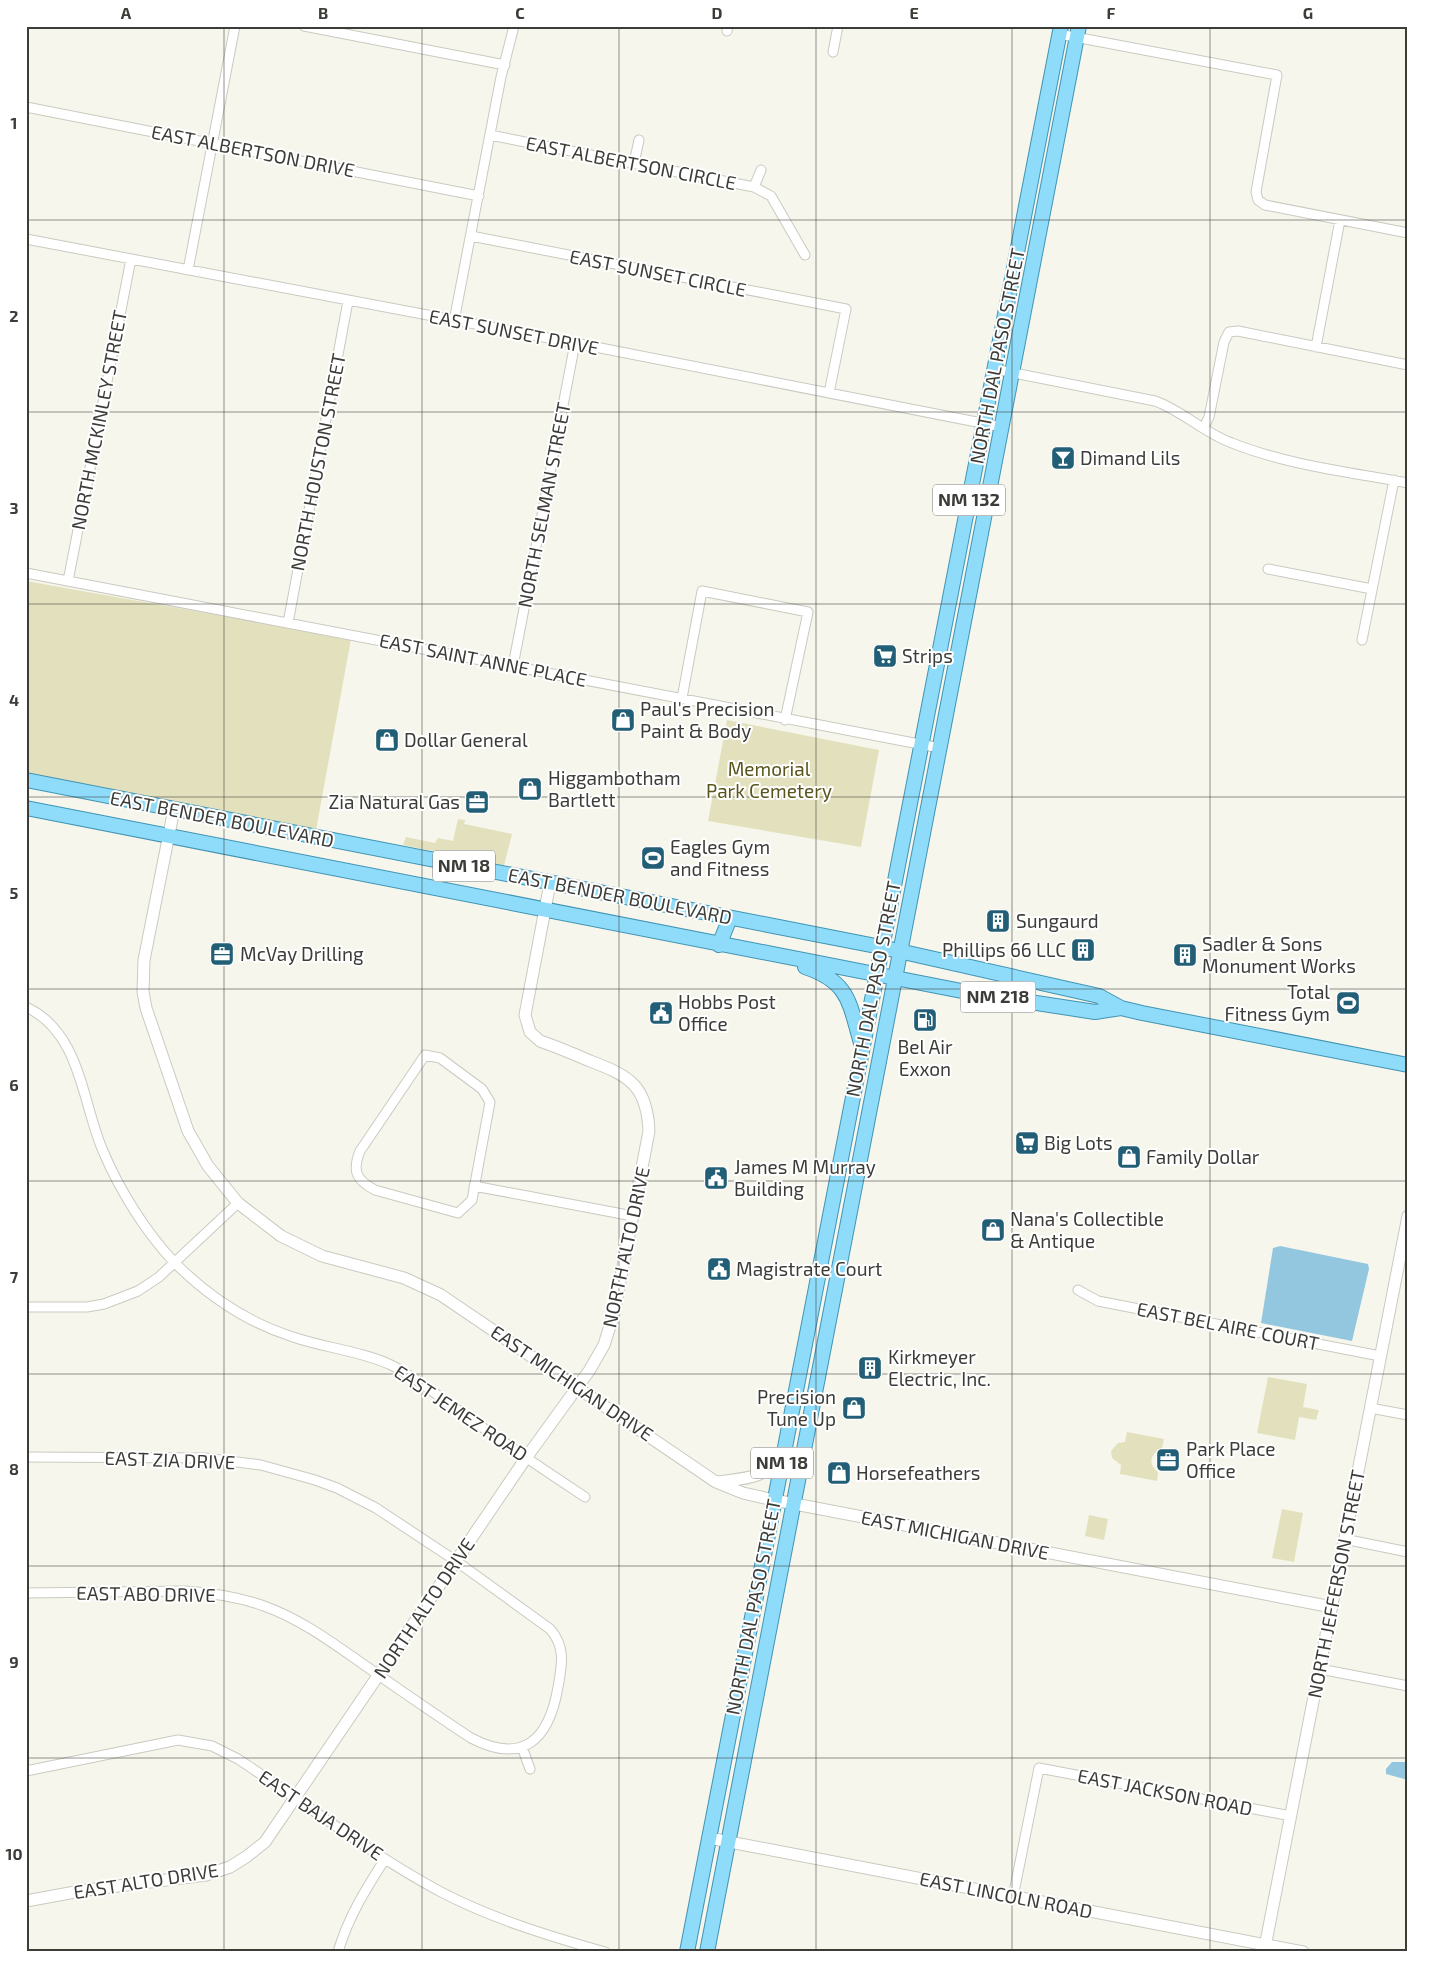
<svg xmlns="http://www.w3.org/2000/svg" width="1434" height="1978" viewBox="0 0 1434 1978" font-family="'Exo 2',sans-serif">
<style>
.green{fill:#e3e1bd}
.water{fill:#93c7e0}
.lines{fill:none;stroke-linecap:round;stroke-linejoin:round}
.minor-casing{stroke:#cacac1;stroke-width:11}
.tertiary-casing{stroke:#cacac1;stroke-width:13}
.primary-casing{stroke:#4194b4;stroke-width:16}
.minor{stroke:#fff;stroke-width:9}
.tertiary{stroke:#fff;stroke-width:11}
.primary{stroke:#8fdbfa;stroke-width:14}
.grid{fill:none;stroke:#3c3c38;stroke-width:1;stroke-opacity:0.55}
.labels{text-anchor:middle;stroke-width:4;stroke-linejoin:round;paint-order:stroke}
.shield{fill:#fff;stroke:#767674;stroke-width:1}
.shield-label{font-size:18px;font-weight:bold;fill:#3c3c38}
.street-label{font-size:19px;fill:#3c3c38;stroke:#fff}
.poi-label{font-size:19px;fill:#3c3c38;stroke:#fff;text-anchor:start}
.park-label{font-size:19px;fill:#59541c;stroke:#fff}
.neatline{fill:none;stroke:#3c3c38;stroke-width:2}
.grid-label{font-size:16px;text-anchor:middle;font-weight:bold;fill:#3c3c38}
</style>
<rect width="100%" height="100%" fill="#f6f6ec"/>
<path class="green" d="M26,581L351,639L316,830L26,773Z
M727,720L879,750L861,847L708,821Z
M458,819L465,820L464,824L512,834L504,866L403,845L406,837L435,843L438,838L453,841Z
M1268,1377L1307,1384L1303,1407L1319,1410L1316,1420L1299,1417L1295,1440L1257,1433Z
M1127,1432L1164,1439L1162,1448C1151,1453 1147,1464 1158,1472L1157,1481L1120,1474L1121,1465L1112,1458L1111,1451L1118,1443L1125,1442Z
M1282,1509L1303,1513L1294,1562L1272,1558Z
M1089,1515L1108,1519L1104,1540L1085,1536Z"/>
<path class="water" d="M1280,1246L1368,1264L1369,1269L1352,1341L1261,1323L1273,1248Z
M1392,1762H1408V1780L1386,1774V1769Z"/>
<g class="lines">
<defs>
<path id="minor" d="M304,26L505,65
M727,31L728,26
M1059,34L1277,75L1256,192L1258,200L1265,205L1408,233
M833,52L838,26
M26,107L479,196
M490,135L754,187L761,170
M634,163L639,140
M754,187L771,196L805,255
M471,236L846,309L829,393
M26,239L575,343L1002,427
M188,270L235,26
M454,321L501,77L514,26
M1316,347L1340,220
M994,369L1155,401C1183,411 1204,433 1232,443C1287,465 1349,472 1408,483
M1204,427L1209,417L1224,342L1229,332L1238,331L1408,365
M1268,569L1372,589
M26,573L940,748
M68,581L131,259
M288,623L348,301
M1362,640L1394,480
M513,666L575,343
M682,698L702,591L808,612L785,720
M26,1007C81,1032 82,1103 103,1151C119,1189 146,1233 175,1263C208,1296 249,1323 293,1337C325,1348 361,1351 391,1365C416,1377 439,1397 462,1413C503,1442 544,1470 585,1497
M425,1055L440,1058L482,1089L490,1102L472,1200L458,1213L375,1190C356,1180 352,1171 360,1151Z
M474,1186L633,1216
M1078,1290L1098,1301L1380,1356
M26,1307H87L104,1304L138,1291L159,1277L238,1203
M1370,1408L1408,1415
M26,1457L205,1458L261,1465L315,1480L337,1488L376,1508L456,1561L550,1629C566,1647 562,1665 558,1687C549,1740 523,1765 471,1738C433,1713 397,1688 360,1662C330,1641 300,1619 264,1606C239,1597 213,1593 186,1591L26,1593
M1344,1539L1408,1552
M1320,1669L1408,1686
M522,1747L530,1769
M26,1771L178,1740L212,1746L238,1759C305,1803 370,1854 441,1892C493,1919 549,1936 605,1952
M1013,1897L1039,1768L1291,1816
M338,1952C348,1917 366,1889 385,1859"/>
<path id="tertiary" d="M174,809L144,960L143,992L146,1008L188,1131L208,1166L238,1203L281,1236L322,1256L404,1278L441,1295L716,1482L743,1493L774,1500L1332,1607
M716,1482C747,1478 762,1480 783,1455
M709,1838L1303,1952
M26,1901L86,1890L206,1875L230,1867L246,1857L265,1842L526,1458L589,1371L604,1345L614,1313L649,1131C647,1086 630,1076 590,1061C574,1054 557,1047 540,1041L530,1032L525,1015L550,883
M1264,1952L1408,1216"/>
<path id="primary" d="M26,780L881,947L1099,996L1121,1008L1142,1013L1408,1065
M26,808L977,994L1095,1012L1121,1008
M719,945L730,918
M805,967C850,982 849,1003 861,1043
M687,1952L1061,26
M707,1952L1079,26"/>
</defs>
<use href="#minor" class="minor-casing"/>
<use href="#tertiary" class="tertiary-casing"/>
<use href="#primary" class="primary-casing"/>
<use href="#minor" class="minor"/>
<use href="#tertiary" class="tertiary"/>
<use href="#primary" class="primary"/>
</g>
<path class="grid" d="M224,26V1952M422,26V1952M619,26V1952M816,26V1952M1012,26V1952M1210,26V1952M26,220H1408M26,412H1408M26,604H1408M26,797H1408M26,989H1408M26,1181H1408M26,1374H1408M26,1566H1408M26,1758H1408"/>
<defs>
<symbol id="bar-square" viewBox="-11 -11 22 22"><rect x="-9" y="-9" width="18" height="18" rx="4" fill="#225e76" stroke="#fff"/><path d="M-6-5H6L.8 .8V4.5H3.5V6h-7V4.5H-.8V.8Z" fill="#fff"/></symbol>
<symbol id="supermarket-square" viewBox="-11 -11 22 22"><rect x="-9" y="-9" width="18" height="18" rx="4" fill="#225e76" stroke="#fff"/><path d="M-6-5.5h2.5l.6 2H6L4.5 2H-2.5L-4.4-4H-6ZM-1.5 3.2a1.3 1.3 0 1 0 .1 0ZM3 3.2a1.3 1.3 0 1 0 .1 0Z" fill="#fff"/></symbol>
<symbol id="shop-square" viewBox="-11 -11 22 22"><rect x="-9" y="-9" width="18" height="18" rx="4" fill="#225e76" stroke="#fff"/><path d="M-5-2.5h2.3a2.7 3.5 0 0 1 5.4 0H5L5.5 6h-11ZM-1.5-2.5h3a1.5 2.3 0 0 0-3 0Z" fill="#fff"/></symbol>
<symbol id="office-square" viewBox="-11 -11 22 22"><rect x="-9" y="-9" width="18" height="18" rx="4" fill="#225e76" stroke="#fff"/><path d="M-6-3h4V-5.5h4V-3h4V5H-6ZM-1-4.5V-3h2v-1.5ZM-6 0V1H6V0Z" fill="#fff"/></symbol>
<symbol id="stadium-square" viewBox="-11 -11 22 22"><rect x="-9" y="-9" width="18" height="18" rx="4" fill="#225e76" stroke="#fff"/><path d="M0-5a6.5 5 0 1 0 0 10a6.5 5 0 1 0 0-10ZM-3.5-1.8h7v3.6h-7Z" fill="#fff"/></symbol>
<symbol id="building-square" viewBox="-11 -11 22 22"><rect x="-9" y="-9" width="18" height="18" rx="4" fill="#225e76" stroke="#fff"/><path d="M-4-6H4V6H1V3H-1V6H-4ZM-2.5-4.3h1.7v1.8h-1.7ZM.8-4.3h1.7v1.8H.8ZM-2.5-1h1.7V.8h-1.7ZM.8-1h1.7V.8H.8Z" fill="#fff"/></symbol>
<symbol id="civic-square" viewBox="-11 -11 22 22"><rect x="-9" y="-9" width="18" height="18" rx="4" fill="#225e76" stroke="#fff"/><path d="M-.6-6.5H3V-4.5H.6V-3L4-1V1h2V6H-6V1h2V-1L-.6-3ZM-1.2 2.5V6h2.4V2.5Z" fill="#fff"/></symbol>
<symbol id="fuel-square" viewBox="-11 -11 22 22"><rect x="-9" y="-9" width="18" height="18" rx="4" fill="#225e76" stroke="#fff"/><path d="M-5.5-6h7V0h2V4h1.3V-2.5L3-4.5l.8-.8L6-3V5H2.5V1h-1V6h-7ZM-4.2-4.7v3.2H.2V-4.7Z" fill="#fff"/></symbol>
</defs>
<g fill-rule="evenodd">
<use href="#bar-square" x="1049" y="444" width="28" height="28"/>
<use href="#supermarket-square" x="871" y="642" width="28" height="28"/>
<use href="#shop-square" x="609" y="706" width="28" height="28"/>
<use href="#shop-square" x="373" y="726" width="28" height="28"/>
<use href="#shop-square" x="516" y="775" width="28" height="28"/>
<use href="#office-square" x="463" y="788" width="28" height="28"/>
<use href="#stadium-square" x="639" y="844" width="28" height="28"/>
<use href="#building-square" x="984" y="907" width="28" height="28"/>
<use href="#building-square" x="1069" y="936" width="28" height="28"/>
<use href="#office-square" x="208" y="940" width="28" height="28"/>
<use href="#building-square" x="1171" y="941" width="28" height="28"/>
<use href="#stadium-square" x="1334" y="989" width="28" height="28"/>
<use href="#civic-square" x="647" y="999" width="28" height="28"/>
<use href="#fuel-square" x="911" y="1006" width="28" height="28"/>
<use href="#supermarket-square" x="1013" y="1129" width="28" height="28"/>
<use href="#shop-square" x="1115" y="1143" width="28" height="28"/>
<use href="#civic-square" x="702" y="1164" width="28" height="28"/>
<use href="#shop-square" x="979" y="1216" width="28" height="28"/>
<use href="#civic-square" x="705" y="1255" width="28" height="28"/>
<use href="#building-square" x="856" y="1354" width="28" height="28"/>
<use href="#shop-square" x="840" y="1394" width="28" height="28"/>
<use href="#office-square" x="1154" y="1446" width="28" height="28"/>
<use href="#shop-square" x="825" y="1459" width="28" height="28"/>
</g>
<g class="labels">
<g class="shield">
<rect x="933" y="484.5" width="72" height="31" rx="4"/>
<rect x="433" y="850.5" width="62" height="31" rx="4"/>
<rect x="960.5" y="981.5" width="75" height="31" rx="4"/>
<rect x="751" y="1447.5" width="62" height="31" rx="4"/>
</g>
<g class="shield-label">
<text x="969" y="506">NM 132</text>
<text x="464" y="872">NM 18</text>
<text x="998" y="1003">NM 218</text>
<text x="782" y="1469">NM 18</text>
</g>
<g class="street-label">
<text transform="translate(253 151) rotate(11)" y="7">EAST ALBERTSON DRIVE</text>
<text transform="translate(631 163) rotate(11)" y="7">EAST ALBERTSON CIRCLE</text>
<text transform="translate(658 273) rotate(11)" y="7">EAST SUNSET CIRCLE</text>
<text transform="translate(514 332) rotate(11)" y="7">EAST SUNSET DRIVE</text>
<text transform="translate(997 356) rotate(-79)" y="7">NORTH DAL PASO STREET</text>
<text transform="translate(99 420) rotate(-79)" y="7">NORTH MCKINLEY STREET</text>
<text transform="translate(318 462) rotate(-79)" y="7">NORTH HOUSTON STREET</text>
<text transform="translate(544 505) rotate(-79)" y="7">NORTH SELMAN STREET</text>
<text transform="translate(483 660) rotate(11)" y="7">EAST SAINT ANNE PLACE</text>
<text transform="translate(222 819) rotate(11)" y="7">EAST BENDER BOULEVARD</text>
<text transform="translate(620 896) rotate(11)" y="7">EAST BENDER BOULEVARD</text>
<text transform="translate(873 989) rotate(-79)" y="7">NORTH DAL PASO STREET</text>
<text transform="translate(626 1247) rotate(-78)" y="7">NORTH ALTO DRIVE</text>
<text transform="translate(1228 1326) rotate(11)" y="7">EAST BEL AIRE COURT</text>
<text transform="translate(572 1383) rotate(34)" y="7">EAST MICHIGAN DRIVE</text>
<text transform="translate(461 1413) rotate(34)" y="7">EAST JEMEZ ROAD</text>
<text transform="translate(170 1460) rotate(2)" y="7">EAST ZIA DRIVE</text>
<text transform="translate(955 1535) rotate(11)" y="7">EAST MICHIGAN DRIVE</text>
<text transform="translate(1336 1584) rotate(-79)" y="7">NORTH JEFFERSON STREET</text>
<text transform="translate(146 1594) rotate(1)" y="7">EAST ABO DRIVE</text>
<text transform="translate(753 1607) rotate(-79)" y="7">NORTH DAL PASO STREET</text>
<text transform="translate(424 1608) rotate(-56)" y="7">NORTH ALTO DRIVE</text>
<text transform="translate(1165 1792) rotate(11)" y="7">EAST JACKSON ROAD</text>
<text transform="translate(321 1815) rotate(34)" y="7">EAST BAJA DRIVE</text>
<text transform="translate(146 1881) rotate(-9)" y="7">EAST ALTO DRIVE</text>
<text transform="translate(1006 1895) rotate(11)" y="7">EAST LINCOLN ROAD</text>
</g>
<g class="poi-label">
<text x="1080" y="465">Dimand Lils</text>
<text x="902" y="663">Strips</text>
<text x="640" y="716">Paul's Precision<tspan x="640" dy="22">Paint &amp; Body</tspan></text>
<text x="404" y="747">Dollar General</text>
<text x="548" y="785">Higgambotham<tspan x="548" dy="22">Bartlett</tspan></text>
<text x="460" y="809" text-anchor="end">Zia Natural Gas</text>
<text x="670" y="854">Eagles Gym<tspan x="670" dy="22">and Fitness</tspan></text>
<text x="1016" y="928">Sungaurd</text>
<text x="1202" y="951">Sadler &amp; Sons<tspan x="1202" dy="22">Monument Works</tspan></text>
<text x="1066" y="957" text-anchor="end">Phillips 66 LLC</text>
<text x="240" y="961">McVay Drilling</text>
<text x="1330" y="999" text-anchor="end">Total<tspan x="1330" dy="22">Fitness Gym</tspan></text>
<text x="678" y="1009">Hobbs Post<tspan x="678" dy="22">Office</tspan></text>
<text x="925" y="1054" text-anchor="middle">Bel Air<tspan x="925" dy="22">Exxon</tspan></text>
<text x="1044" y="1150">Big Lots</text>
<text x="1146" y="1164">Family Dollar</text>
<text x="734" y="1174">James M Murray<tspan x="734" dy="22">Building</tspan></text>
<text x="1010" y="1226">Nana's Collectible<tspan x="1010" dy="22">&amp; Antique</tspan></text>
<text x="736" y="1276">Magistrate Court</text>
<text x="888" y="1364">Kirkmeyer<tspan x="888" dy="22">Electric, Inc.</tspan></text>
<text x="836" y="1404" text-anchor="end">Precision<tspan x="836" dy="22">Tune Up</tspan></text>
<text x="1186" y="1456">Park Place<tspan x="1186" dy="22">Office</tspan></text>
<text x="856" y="1480">Horsefeathers</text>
</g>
<g class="park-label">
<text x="769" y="776">Memorial<tspan x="769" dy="22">Park Cemetery</tspan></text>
</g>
</g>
<rect width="1434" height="1978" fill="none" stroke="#ffffff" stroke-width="55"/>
<rect x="28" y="28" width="1378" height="1922" class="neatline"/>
<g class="grid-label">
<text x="126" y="19">A</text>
<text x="323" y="19">B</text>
<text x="520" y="19">C</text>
<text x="717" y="19">D</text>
<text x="914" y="19">E</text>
<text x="1111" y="19">F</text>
<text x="1308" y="19">G</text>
<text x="14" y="129">1</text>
<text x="14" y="322">2</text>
<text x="14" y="514">3</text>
<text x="14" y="706">4</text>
<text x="14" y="899">5</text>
<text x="14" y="1091">6</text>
<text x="14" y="1283">7</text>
<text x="14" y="1475">8</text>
<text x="14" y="1668">9</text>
<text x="14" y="1860">10</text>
</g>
</svg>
